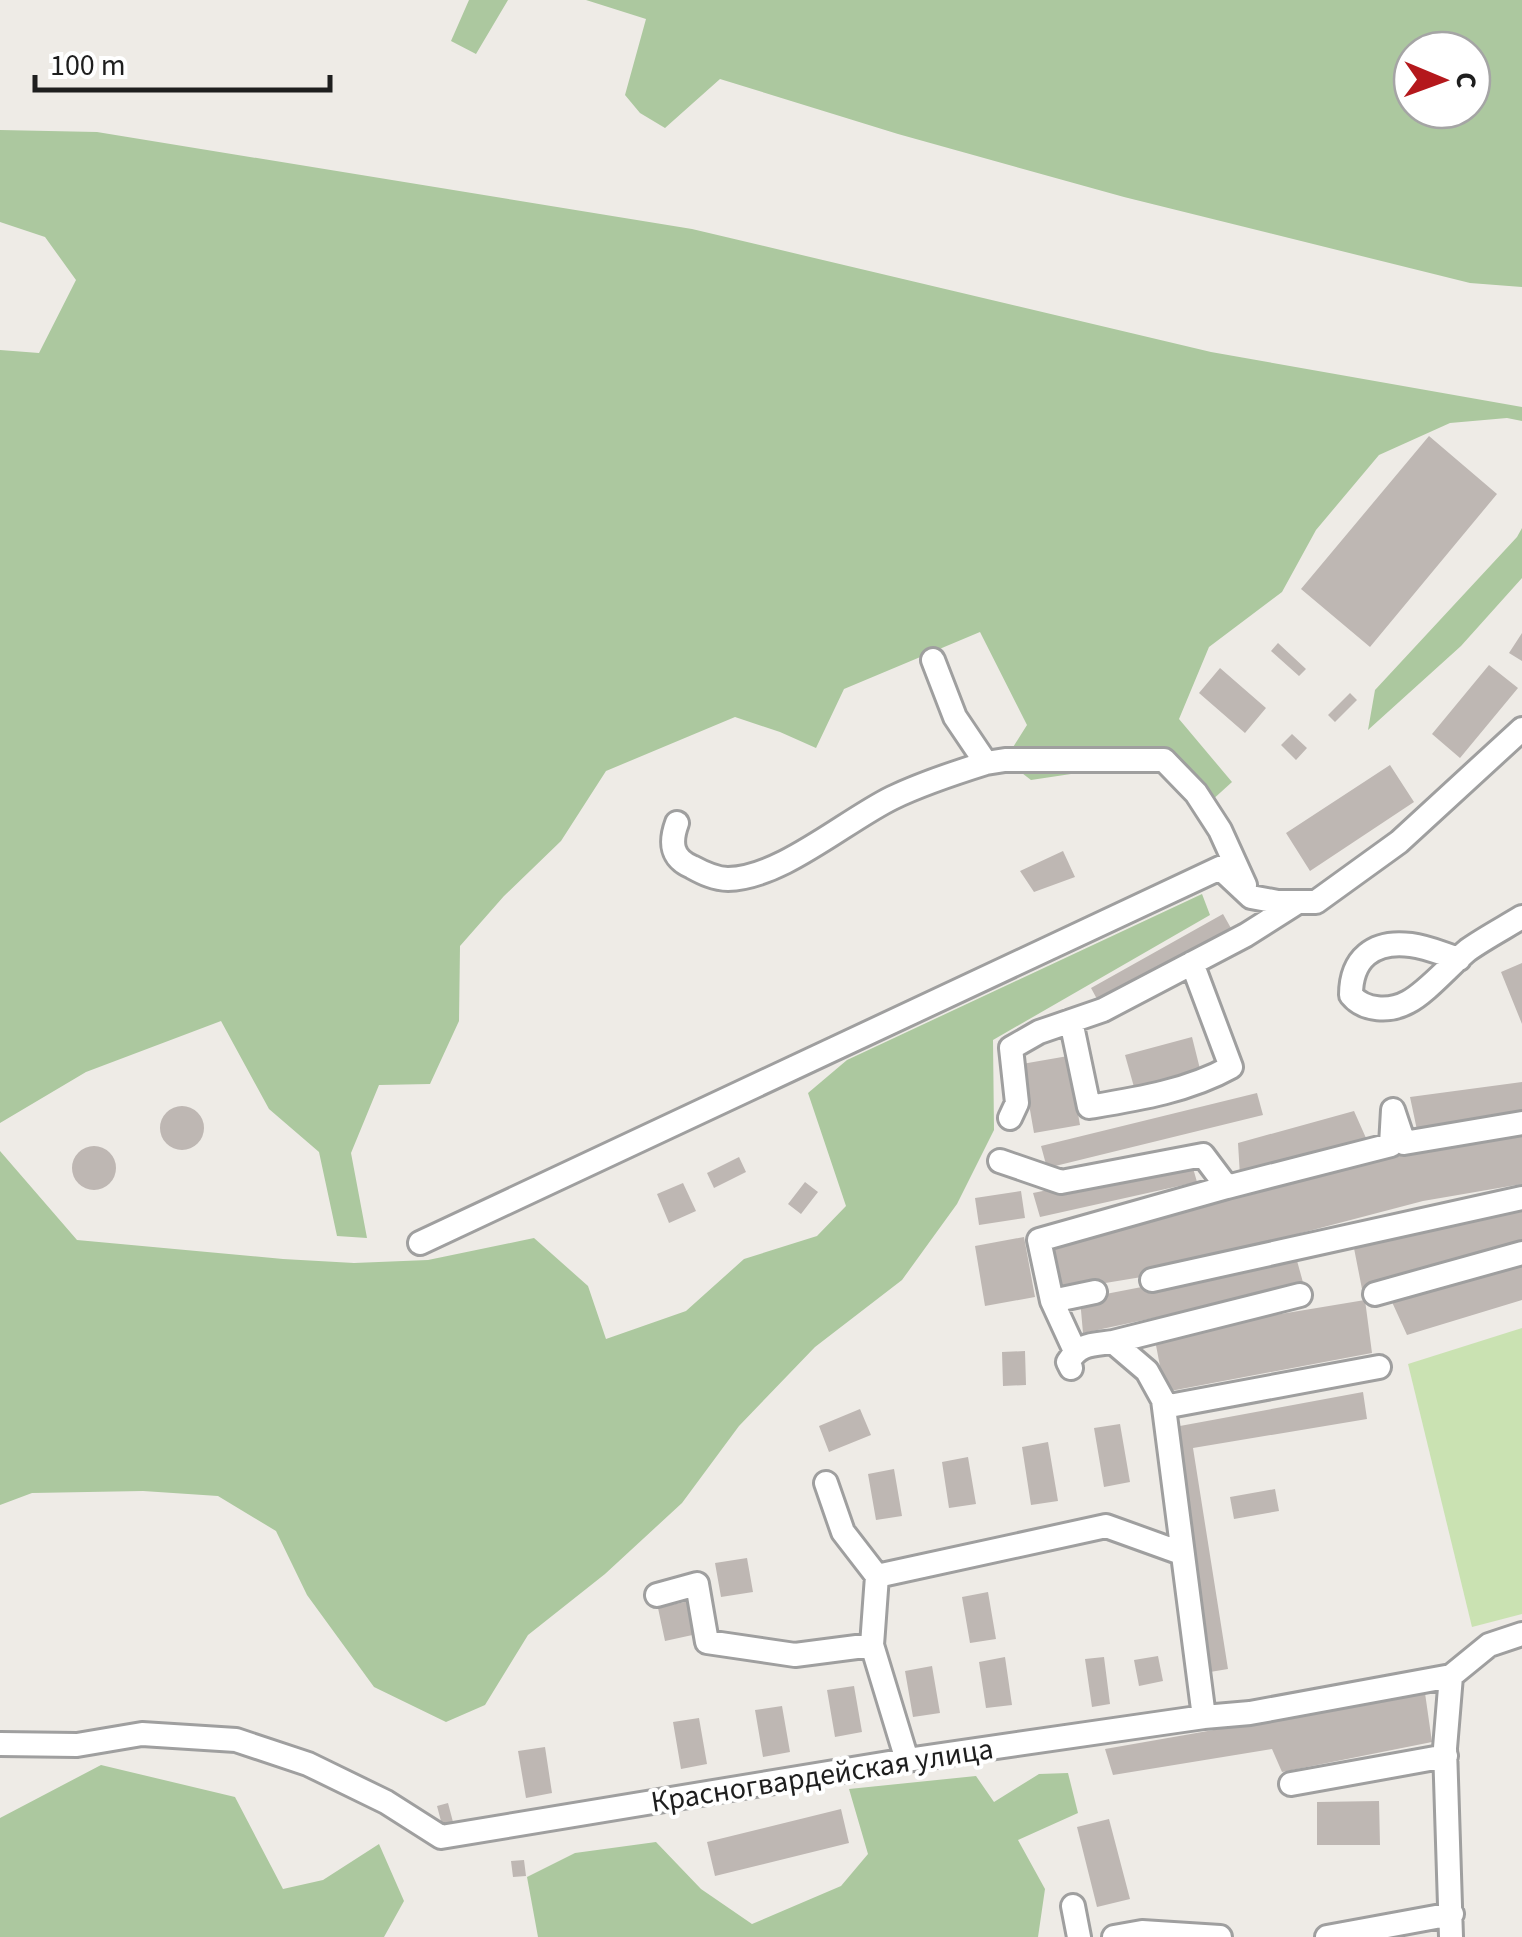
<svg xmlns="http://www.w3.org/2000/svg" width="1522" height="1937" viewBox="0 0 1522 1937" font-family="'Source Sans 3',sans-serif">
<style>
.grass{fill:#cae2b2}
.forest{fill:#acc89f;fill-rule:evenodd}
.building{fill:#beb7b3}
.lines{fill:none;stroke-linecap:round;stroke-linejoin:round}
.minor-casing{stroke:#9f9f9f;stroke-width:28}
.minor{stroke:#fff;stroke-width:22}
.labels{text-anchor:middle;stroke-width:8;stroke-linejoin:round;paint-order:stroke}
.street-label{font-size:30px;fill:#1e1e1e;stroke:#fff}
</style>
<rect width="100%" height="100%" fill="#eeebe6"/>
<path class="grass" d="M1522,1328V1614L1472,1627L1408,1364Z"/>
<path class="forest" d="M469,0H508L476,54L451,41Z
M586,0H1522V287L1470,283L1124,197L898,134L720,79L665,128L640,113L625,95L646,19ZM1412,50H1472V110H1412Z
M0,130L97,132L692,229L1211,352L1522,407V421L1507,418L1450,423L1379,455L1316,530L1282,592L1209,647L1179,719L1232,782L1210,802L1151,762L1031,780L1005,760L1027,725L980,632L844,689L816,748L780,732L735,717L606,771L561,841L504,896L460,946L459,1021L430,1084L379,1085L351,1153L367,1238L337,1236L319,1152L269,1109L221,1021L86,1072L0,1123V350L39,353L76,280L45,237L0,222Z
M1522,528V578L1461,646L1368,730L1375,690L1517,537Z
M1202,894L1210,915L993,1040L994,1130L957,1204L902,1280L815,1347L739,1426L682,1503L605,1574L528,1635L485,1705L446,1722L374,1687L307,1595L276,1531L218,1496L143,1491L32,1493L0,1505V1151L77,1240L283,1259L354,1263L428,1260L534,1238L588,1286L606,1339L686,1311L744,1259L817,1236L846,1206L808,1093L847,1060Z
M101,1765L235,1797L283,1889L323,1880L379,1844L404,1901L384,1937H0V1818Z
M1068,1773L1078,1813L1018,1840L1045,1889L1038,1937H538L527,1877L575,1853L656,1842L701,1889L752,1924L841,1886L868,1854L849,1789L976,1776L994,1802L1039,1774Z"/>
<path class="building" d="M1429,436L1497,494L1370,647L1301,589Z
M1522,633V661L1509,653Z
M1278,643L1306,669L1299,676L1271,651Z
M1489,665L1518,688L1460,758L1432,734Z
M1220,668L1266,708L1245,733L1199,693Z
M1350,693L1357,700L1335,722L1328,715Z
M1292,734L1307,748L1296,760L1281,745Z
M1390,765L1414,802L1310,871L1286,833Z
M1063,851L1075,877L1034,892L1020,871Z
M1223,914L1236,937L1103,1010L1091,988Z
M1522,963V1024L1501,972Z
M1192,1037L1200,1069L1134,1087L1125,1055Z
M1068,1056L1080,1125L1034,1133L1022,1064Z
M1522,1082V1113L1417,1130L1410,1097Z
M1257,1093L1263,1115L1047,1168L1041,1146Z
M160 1128a22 22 0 1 1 44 0a22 22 0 1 1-44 0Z
M1354,1111L1366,1138L1240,1176L1238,1143Z
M1522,1134V1184L1423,1201L1301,1233L1184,1270L1063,1290L1053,1244L1412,1153Z
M72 1168a22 22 0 1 1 44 0a22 22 0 1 1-44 0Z
M739,1157L746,1172L714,1188L707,1173Z
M1191,1161L1197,1182L1040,1217L1033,1193Z
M805,1182L818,1192L801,1214L788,1204Z
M683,1183L696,1211L669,1223L657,1194Z
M1021,1191L1025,1218L979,1225L975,1198Z
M1522,1204V1245L1412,1270L1416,1276L1362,1289L1352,1238Z
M1024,1237L1035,1297L985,1306L975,1246Z
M1296,1257L1304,1286L1083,1333L1080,1299Z
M1522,1266V1300L1407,1335L1392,1302Z
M1365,1300L1372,1353L1165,1392L1154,1335Z
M1025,1351L1026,1385L1003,1386L1002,1352Z
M1363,1392L1367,1419L1193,1448L1228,1669L1204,1673L1169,1428Z
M860,1409L871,1435L829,1452L819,1426Z
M1120,1424L1130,1482L1104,1487L1094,1428Z
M1048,1442L1058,1501L1031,1505L1022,1447Z
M968,1457L976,1504L949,1508L942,1462Z
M894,1469L902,1516L876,1520L868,1474Z
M1275,1489L1279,1511L1234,1519L1230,1497Z
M747,1558L753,1592L721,1597L715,1563Z
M988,1592L996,1639L970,1643L962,1597Z
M689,1601L697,1634L665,1641L658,1608Z
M1158,1656L1163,1681L1139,1686L1134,1660Z
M1005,1657L1012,1705L986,1708L979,1662Z
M1104,1657L1110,1704L1092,1707L1085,1659Z
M932,1666L940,1713L913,1717L905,1671Z
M854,1686L862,1732L835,1737L827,1690Z
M1425,1693L1432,1742L1282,1772L1272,1749L1113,1775L1105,1749Z
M782,1706L790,1752L763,1757L755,1710Z
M699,1718L707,1764L681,1769L673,1722Z
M545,1747L552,1793L526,1798L518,1751Z
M1379,1801L1380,1845H1317V1802Z
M448,1803L453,1822L442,1825L437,1806Z
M841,1809L849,1843L715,1876L707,1842Z
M1109,1819L1130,1899L1097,1907L1077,1827Z
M524,1860L526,1876L513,1877L511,1861Z"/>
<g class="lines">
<defs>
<path id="minor" d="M933,660L955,717L986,763L1005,760H1164L1196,793L1220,830L1245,885
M677,823C670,842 671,858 692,867C703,873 715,879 728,879C781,878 845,821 892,798C923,783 954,773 986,763
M1459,959C1443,954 1427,947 1411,945C1373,940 1351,959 1351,995C1364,1011 1390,1012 1408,1002C1426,993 1451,964 1468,950C1485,938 1504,928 1522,917
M1071,1021L1089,1107C1137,1099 1188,1091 1231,1067L1192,963
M1010,1118L1017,1103L1011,1048L1039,1032L1103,1010L1246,935L1298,902
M1000,1161L1061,1182L1203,1155L1227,1187L1391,1145L1393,1110L1404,1143L1522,1123
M420,1243L1220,868L1251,897L1278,902H1316L1399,842L1522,729
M1152,1280L1522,1198
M1375,1294L1522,1253
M1052,1301L1039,1240L1227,1187
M1113,1342L1300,1295
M1075,1351L1052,1301L1095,1292
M1071,1368L1068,1362C1080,1343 1092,1345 1113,1342L1147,1371L1163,1400L1204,1717L1250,1713L1451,1676
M1164,1407L1379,1367
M826,1483L843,1532L877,1576L872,1645L907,1760
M877,1576L1106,1526L1181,1553
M657,1595L697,1584L707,1642L795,1655L872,1645
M0,1744L77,1745L142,1734L236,1740L308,1764L386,1802L441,1837L907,1760L1204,1717
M1291,1784L1446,1756
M1073,1906L1079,1937
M1114,1937L1142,1932L1220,1937
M1327,1937L1452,1914
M1451,1937L1445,1748L1451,1676L1489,1645L1522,1634"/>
</defs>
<use href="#minor" class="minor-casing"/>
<use href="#minor" class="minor"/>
</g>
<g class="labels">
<g class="street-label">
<text transform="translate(822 1775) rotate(-9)" y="10">Красногвардейская улица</text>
</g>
</g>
<g transform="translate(1442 80) rotate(91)"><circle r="48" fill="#ffffff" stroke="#a5a5a5" stroke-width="2.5"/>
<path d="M0-8L18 38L0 25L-18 38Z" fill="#b4181c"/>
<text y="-15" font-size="28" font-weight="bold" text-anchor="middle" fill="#1e1e1e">С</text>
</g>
<path d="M35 75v15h295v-15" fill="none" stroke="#1e1e1e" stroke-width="5"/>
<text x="50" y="75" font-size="30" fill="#1e1e1e" stroke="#ffffff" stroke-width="8" paint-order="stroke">100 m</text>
</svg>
